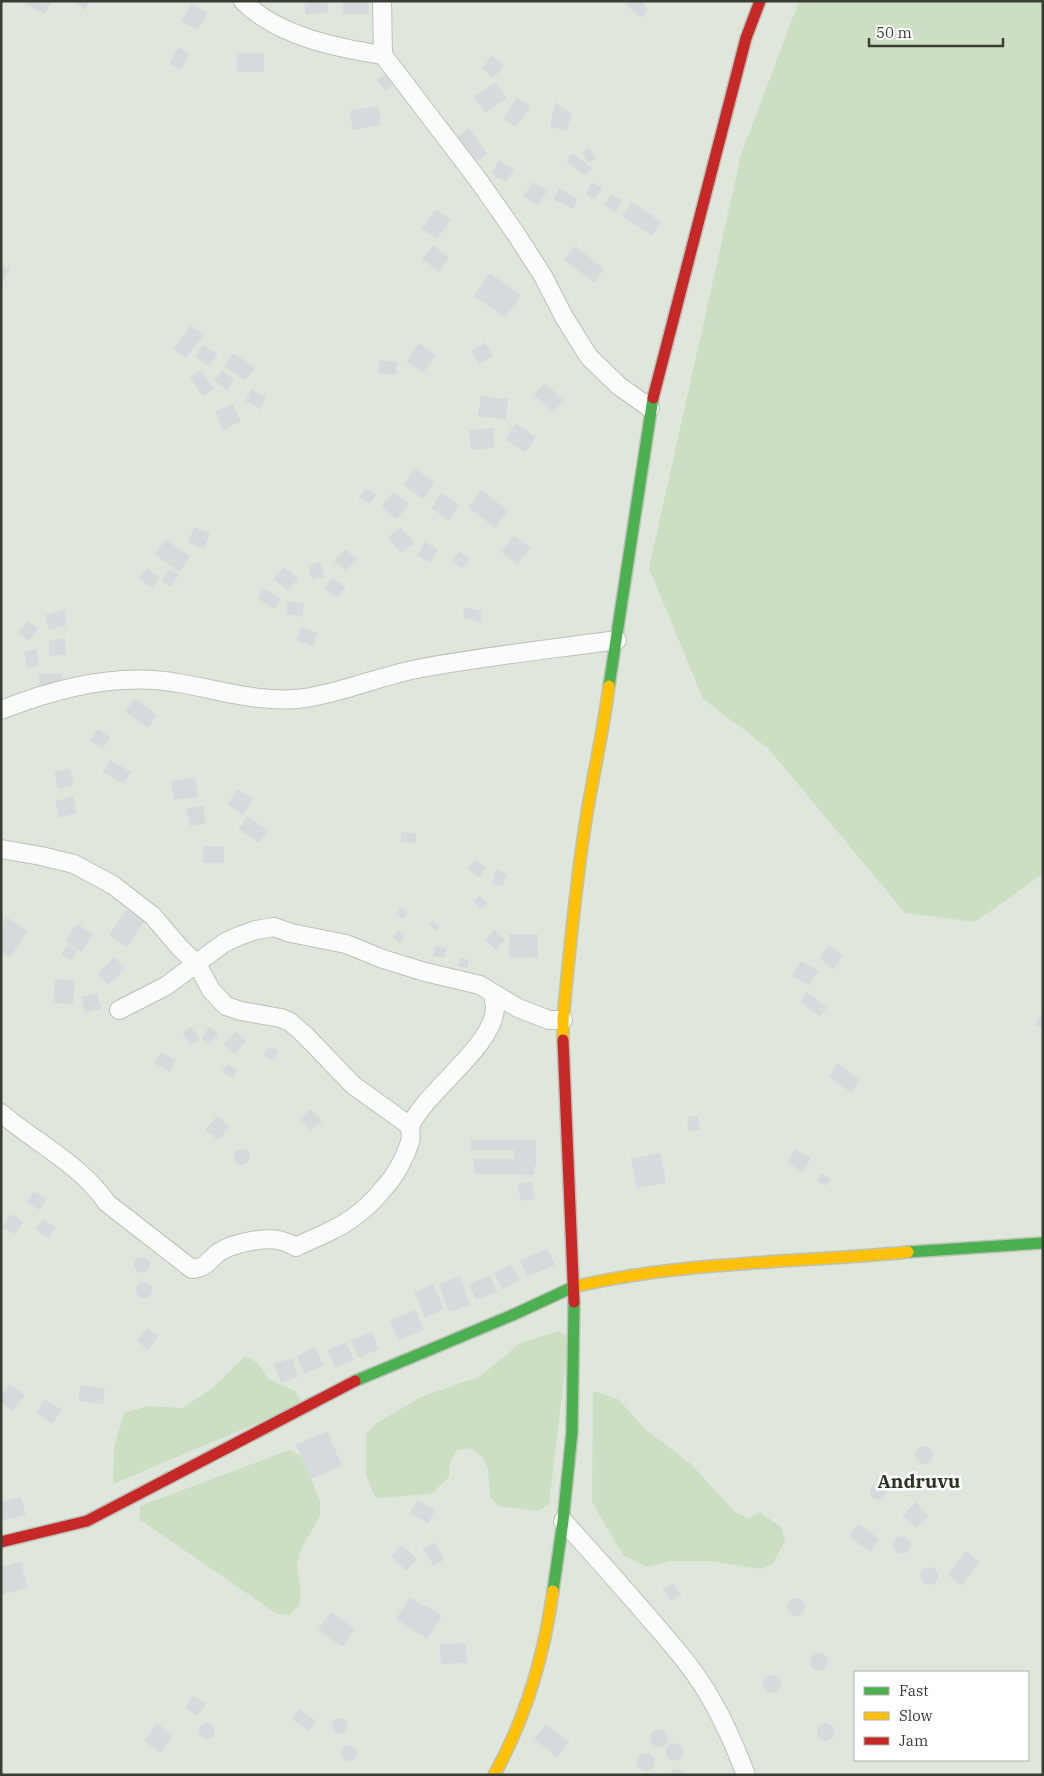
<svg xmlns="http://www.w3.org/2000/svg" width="1044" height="1776" viewBox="0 0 1044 1776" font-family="'IBM Plex Serif',serif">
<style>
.green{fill:#cddfc2}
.building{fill:#d7dadd}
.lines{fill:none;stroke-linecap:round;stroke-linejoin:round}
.street-casing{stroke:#bdc2b9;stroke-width:20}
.fast-casing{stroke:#bdc2b9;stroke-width:14}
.slow-casing{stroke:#bdc2b9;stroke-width:14}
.jam-casing{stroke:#bdc2b9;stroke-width:14}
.street{stroke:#fafbfa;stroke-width:18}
.fast{stroke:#4caf50;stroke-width:11}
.slow{stroke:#ffc107;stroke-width:11}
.jam{stroke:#c62828;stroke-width:11}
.labels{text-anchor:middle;stroke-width:5;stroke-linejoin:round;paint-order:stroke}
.quarter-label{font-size:19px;font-weight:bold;fill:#2b3524;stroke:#fff}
</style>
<rect width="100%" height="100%" fill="#dfe6db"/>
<path class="green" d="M799,1H1043V874L975,922L905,913L768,748L703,699L649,568L741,155Z
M559,1331L569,1337L549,1504L539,1511L499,1506L490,1497L488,1469L482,1457L471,1448L457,1450L450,1462L449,1477L431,1494L376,1498L366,1476V1434L375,1424L421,1397L481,1376L520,1343Z
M245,1356L258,1363L268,1379L295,1391L303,1404L113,1484L114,1447L124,1413L148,1406L183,1408L214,1387Z
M593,1391L618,1399L646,1430L691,1464L735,1512L747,1518L760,1512L782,1528L785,1541L773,1564L761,1569L709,1561H671L647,1567L623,1555L592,1502Z
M289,1450L302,1456L320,1501V1515L300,1552L297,1565L301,1592L299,1605L290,1615L277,1614L139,1519L140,1506Z"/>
<path class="building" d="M27,1H51L45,14L25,4Z
M74,1H91L84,10Z
M304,1H327L328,12L306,15Z
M343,1H369V14H343Z
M626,1H643V2L648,10L641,18L625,4Z
M191,4L207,13L198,30L182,21Z
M178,47L190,54L180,70L169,63Z
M237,53H264V72H237Z
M492,55L504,66L493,78L482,69Z
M386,74L395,84L386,91L377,80Z
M496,82L507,98L485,113L474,97Z
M517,98L530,106L516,127L503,119Z
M555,103L572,114L567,131L550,127Z
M378,106L381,125L353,130L349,111Z
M469,128L487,154L475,162L457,137Z
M590,148L596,159L588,163L582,152Z
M572,153L592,168L586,176L566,161Z
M499,160L514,169L506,182L491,174Z
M533,182L547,191L538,205L523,196Z
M592,182L602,188L595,200L586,194Z
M559,188L578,199L573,209L553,199Z
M611,194L622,201L615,213L604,205Z
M632,202L661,222L652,236L622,216Z
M436,209L451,220L437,239L422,228Z
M433,245L449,258L439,272L422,259Z
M575,246L604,269L594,283L564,259Z
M1,264L10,270L2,282L1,281Z
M490,273L521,295L505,318L474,296Z
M191,325L204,335L186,358L173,349Z
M419,343L436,355L423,373L406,361Z
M485,343L493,356L479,364L471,351Z
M203,345L217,354L209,366L195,357Z
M234,353L255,368L245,381L224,366Z
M380,360L397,362L396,375L378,373Z
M201,370L214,389L203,397L190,377Z
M222,370L234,380L227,390L214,380Z
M545,383L564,400L553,412L534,395Z
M252,389L266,397L260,409L245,401Z
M481,396L508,399L506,420L478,416Z
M233,404L241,421L223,430L215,411Z
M516,423L536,437L525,453L505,439Z
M493,428L494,448L471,450L469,430Z
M414,468L435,482L424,499L403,485Z
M366,488L376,495L370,504L359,497Z
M482,490L508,511L495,528L468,507Z
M393,492L409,504L397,519L381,507Z
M441,493L459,505L449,521L431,508Z
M194,527L210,533L204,549L188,543Z
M401,527L414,543L401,553L388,537Z
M514,535L531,548L518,565L501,552Z
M166,540L190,557L179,572L155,554Z
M425,542L438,550L430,563L417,555Z
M345,549L357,559L345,571L334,561Z
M460,551L470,559L462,569L452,561Z
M320,562L324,577L312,580L308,565Z
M284,567L298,578L288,591L274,579Z
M147,568L160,578L152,588L139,578Z
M170,569L179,575L170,587L161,581Z
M332,577L345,587L337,598L324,588Z
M264,588L281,599L274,609L257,598Z
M288,601L304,604L302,617L286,614Z
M465,607L482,611L480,622L463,618Z
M64,610L67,625L49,630L45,615Z
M27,621L38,629L29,641L18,633Z
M301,627L318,633L312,646L296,640Z
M65,639L66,655L49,656V640Z
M36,649L39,665L27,668L24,652Z
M62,673V684L39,685V674Z
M135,698L157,715L148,728L125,712Z
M98,729L111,738L102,749L90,740Z
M110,760L131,772L124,784L103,772Z
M70,768L74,785L58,789L54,772Z
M195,777L198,797L174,800L171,781Z
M238,789L253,799L243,815L227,804Z
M73,796L77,813L59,818L55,801Z
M203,806L206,823L190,826L186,808Z
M248,816L268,831L258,843L239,829Z
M401,832L416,833V843L401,842Z
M203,846H224V863H203Z
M475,859L486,867L479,877L467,869Z
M496,870L507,874L503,886L492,883Z
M480,896L487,904L480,909L474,901Z
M401,907L408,913L403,919L396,914Z
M127,910L144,922L127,947L109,935Z
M7,917L28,932L9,958L1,952V925Z
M433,920L440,926L436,931L429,925Z
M77,924L93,934L82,952L65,941Z
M398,930L405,936L400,943L393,937Z
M494,930L505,939L496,950L485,940Z
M509,934H538V958L509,957Z
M68,944L78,950L71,961L61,954Z
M829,945L843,956L833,970L819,958Z
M435,946L446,948L445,958L433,956Z
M114,957L125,968L109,985L97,974Z
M461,958L469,960L467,968L458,966Z
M801,961L819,971L809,986L792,976Z
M55,979L75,980L73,1004L53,1003Z
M807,992L827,1007L820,1017L800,1002Z
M97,993L101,1009L85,1013L81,997Z
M1043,1012V1029L1035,1024Z
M191,1027L200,1039L191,1045L182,1033Z
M209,1027L218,1033L210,1044L201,1038Z
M236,1031L246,1041L234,1054L223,1044Z
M267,1047L278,1050L275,1060L264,1056Z
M161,1052L176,1060L169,1072L154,1063Z
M838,1063L860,1080L851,1093L829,1076Z
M228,1064L238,1070L232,1078L222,1071Z
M311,1109L322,1121L311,1131L300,1119Z
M217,1116L230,1127L218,1140L205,1130Z
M698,1116L700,1130L689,1131L687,1117Z
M471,1140H536V1166H534V1175L474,1174V1159H514V1150H471Z
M795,1149L811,1158L803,1172L787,1163Z
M234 1157a8 8 0 1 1 16 0a8 8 0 1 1-16 0Z
M660,1153L666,1183L637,1188L631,1159Z
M821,1173L831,1178L826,1186L817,1181Z
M531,1182L535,1199L521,1201L517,1184Z
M34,1191L47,1199L39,1210L27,1202Z
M10,1214L23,1222L15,1234L2,1227Z
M43,1219L56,1228L48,1238L35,1229Z
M547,1249L555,1265L527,1277L520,1261Z
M134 1265a8 8 0 1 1 16 0a8 8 0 1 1-16 0Z
M510,1264L520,1279L503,1290L494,1274Z
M490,1275L497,1292L476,1300L469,1284Z
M460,1276L470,1305L449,1312L439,1284Z
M136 1290a8 8 0 1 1 16 0a8 8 0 1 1-16 0Z
M433,1284L444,1309L425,1317L414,1292Z
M416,1310L424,1330L398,1340L390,1320Z
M147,1328L158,1336L148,1350L137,1341Z
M372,1332L379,1349L358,1358L351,1340Z
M346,1342L354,1360L335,1368L327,1350Z
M315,1347L324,1365L305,1374L297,1356Z
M292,1358L298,1377L281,1383L274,1364Z
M10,1384L25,1395L13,1411L1,1402V1395Z
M81,1385L105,1389L103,1404L78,1401Z
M45,1399L62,1410L52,1424L36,1412Z
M327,1431L342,1466L311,1479L296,1445Z
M915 1455a9 9 0 1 1 18 0a9 9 0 1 1-18 0Z
M870 1492a8 8 0 1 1 16 0a8 8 0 1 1-16 0Z
M21,1497L26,1515L1,1521V1502Z
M418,1500L435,1510L428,1524L410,1513Z
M916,1502L929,1516L915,1528L903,1515Z
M858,1523L879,1539L870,1552L849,1536Z
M893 1545a9 9 0 1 1 18 0a9 9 0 1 1-18 0Z
M434,1542L445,1559L434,1566L423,1549Z
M402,1545L417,1559L407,1571L391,1557Z
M966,1551L980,1562L962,1586L948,1575Z
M21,1562L28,1588L1,1595V1567Z
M920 1576a9 9 0 1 1 18 0a9 9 0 1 1-18 0Z
M673,1583L681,1594L671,1601L663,1589Z
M410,1597L442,1616L427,1639L396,1619Z
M787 1607a9 9 0 1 1 18 0a9 9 0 1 1-18 0Z
M331,1612L355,1629L342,1647L318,1630Z
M466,1643L467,1663L441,1664L440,1644Z
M810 1662a9 9 0 1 1 18 0a9 9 0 1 1-18 0Z
M763 1684a9 9 0 1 1 18 0a9 9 0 1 1-18 0Z
M194,1695L206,1704L197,1716L185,1707Z
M300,1709L316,1721L308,1731L292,1719Z
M332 1726a8 8 0 1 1 16 0a8 8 0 1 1-16 0Z
M199 1731a8 8 0 1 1 16 0a8 8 0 1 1-16 0Z
M157,1723L173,1736L160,1753L144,1741Z
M817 1732a9 9 0 1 1 18 0a9 9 0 1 1-18 0Z
M546,1724L569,1742L557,1758L534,1739Z
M650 1738a9 9 0 1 1 18 0a9 9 0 1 1-18 0Z
M665 1752a9 9 0 1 1 18 0a9 9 0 1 1-18 0Z
M341 1753a8 8 0 1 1 16 0a8 8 0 1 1-16 0Z
M637 1762a9 9 0 1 1 18 0a9 9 0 1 1-18 0Z
M677,1769L682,1770L685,1775H668L673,1770Z"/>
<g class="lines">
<defs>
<path id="street" d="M243,1C277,36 337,48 383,55L479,181L516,234L543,276L564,317L589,357L619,386L650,408
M382,1L383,55
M1,710C56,688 120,672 178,683C221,690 261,704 305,698C345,692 382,675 422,668C486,656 552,649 617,640
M1,849L41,856L74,864L113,885L153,916L180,948L197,964L211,990L226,1006L241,1011L281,1018L290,1022L305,1035L353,1085L410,1126
M119,1010L166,986L224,943L239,936L256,930L274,927L291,933L346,944L383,959L425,972L480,985L518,1008L549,1020H563
M1,1113C36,1143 80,1164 107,1203L192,1269C208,1268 209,1258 221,1251C234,1243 267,1236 282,1241C287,1242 292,1245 296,1247C309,1240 322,1236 334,1229C353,1220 371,1204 384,1188C395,1176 405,1158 410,1142C412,1136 409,1129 411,1124C429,1089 494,1045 495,1008C495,1003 493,997 493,993
M563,1521C591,1551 617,1581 644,1612C668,1640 693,1667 711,1699C725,1723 736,1749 746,1775"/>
<path id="fast" d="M609,686L653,398
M908,1252L1043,1243
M355,1381L515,1314L573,1287
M553,1591L563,1521L572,1432L574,1302"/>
<path id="slow" d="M563,1040V1020C569,955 575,890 585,826C592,779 603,733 609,686
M573,1287C683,1261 796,1263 908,1252
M494,1775C526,1718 544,1656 553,1591"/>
<path id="jam" d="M653,398L746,38L760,1
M563,1040L574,1302
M1,1542L87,1521L355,1381"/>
</defs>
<use href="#street" class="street-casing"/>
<use href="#fast" class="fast-casing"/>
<use href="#slow" class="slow-casing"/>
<use href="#jam" class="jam-casing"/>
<use href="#street" class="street"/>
<use href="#fast" class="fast"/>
<use href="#slow" class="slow"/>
<use href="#jam" class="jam"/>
</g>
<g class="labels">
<g class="quarter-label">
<text x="919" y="1488">Andruvu</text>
</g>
</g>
<rect width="1044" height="1776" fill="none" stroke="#383d34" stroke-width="5"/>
<rect x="854" y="1671" width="175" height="90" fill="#ffffff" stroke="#afb1ae"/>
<rect x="864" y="1687" width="25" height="8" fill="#4caf50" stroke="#afb1ae"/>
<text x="899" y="1696" font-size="15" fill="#383d34">Fast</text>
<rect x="864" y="1712" width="25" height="8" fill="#ffc107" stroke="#afb1ae"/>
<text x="899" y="1721" font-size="15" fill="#383d34">Slow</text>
<rect x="864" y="1737" width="25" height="8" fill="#c62828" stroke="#afb1ae"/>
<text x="899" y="1746" font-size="15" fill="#383d34">Jam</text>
<path d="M869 38v8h134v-8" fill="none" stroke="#383d34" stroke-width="2.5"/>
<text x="876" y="38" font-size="15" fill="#383d34" stroke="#ffffff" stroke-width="4" paint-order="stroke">50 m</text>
</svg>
